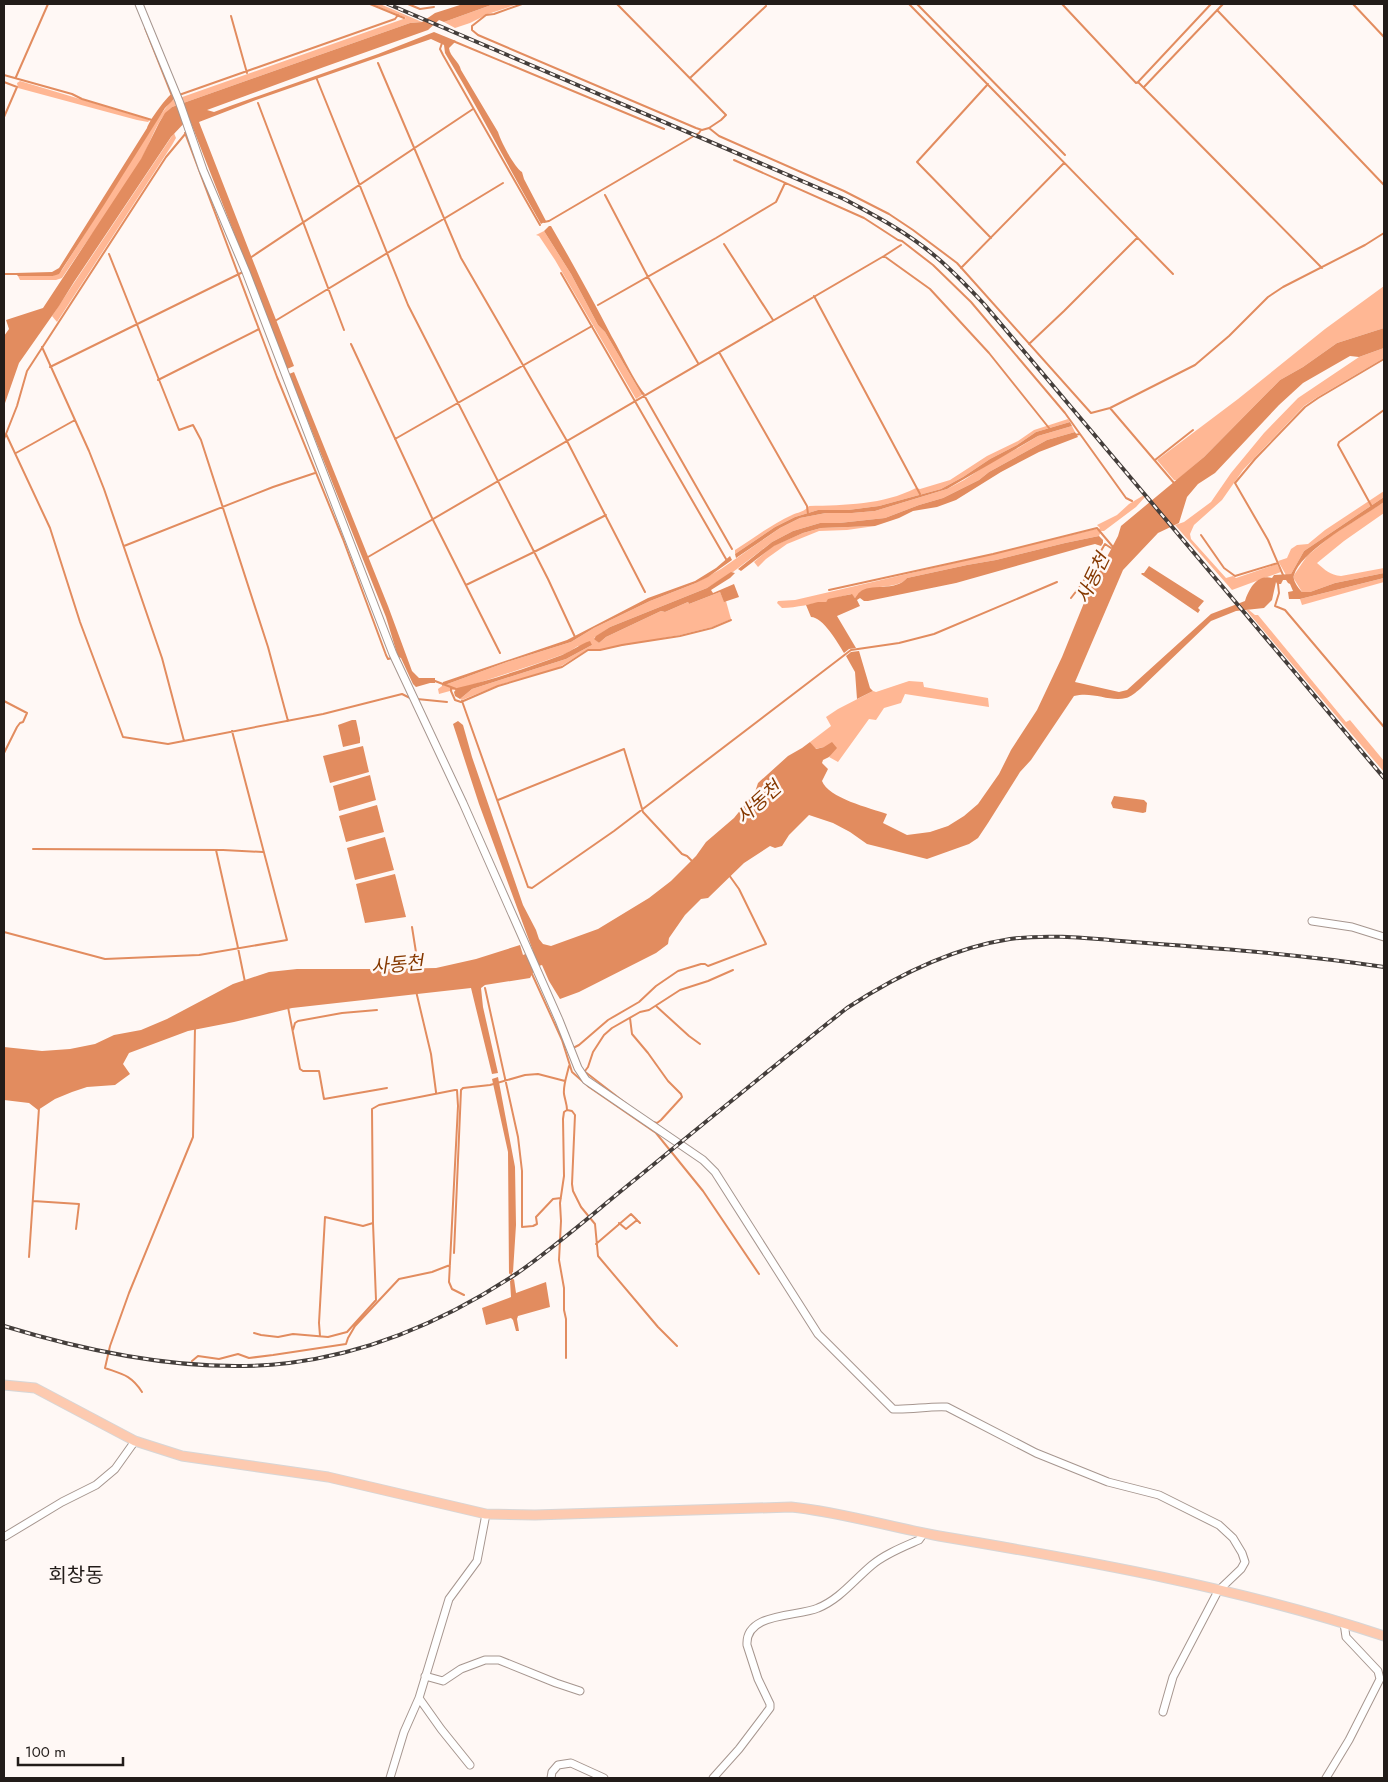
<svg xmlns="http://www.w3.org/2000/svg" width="1388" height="1782" viewBox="0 0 1388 1782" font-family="Jost,'Noto Sans KR',sans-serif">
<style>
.green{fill:#ffb794}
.water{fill:#e28c5f}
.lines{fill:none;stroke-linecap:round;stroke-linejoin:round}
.stream{stroke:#e28c5f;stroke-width:2}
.minor-casing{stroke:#a6968f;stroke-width:9}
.major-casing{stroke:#d7d6d6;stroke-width:11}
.minor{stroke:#fff;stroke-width:7}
.major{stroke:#fdcab0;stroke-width:9}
.rail-casing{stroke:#443e3b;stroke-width:4}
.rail{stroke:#fff8f5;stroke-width:2;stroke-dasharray:5.5;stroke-linecap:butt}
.labels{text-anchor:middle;stroke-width:5;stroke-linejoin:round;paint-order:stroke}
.water-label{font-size:19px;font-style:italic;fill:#853800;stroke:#fff8f5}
.quarter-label{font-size:20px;fill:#221c19;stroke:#fff8f5}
</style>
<rect width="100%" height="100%" fill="#fff8f5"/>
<path class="green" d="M372,4H380L422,22L410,23L172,107C156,120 151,142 141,160C117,200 88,239 62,278L56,280H20L18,276H53L62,270L158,118L171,101L406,18Z
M494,4H518L488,14L470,23L455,28L444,22Z
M20,81L150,120L148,122L137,120L18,88L17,83Z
M174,133L176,138L172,145L57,322L52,316Z
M544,231L571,274L598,325L605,332L642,395L636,399L555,260L539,236L536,235Z
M1384,286V328L1337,343L1303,367L1280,380L1204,457L1177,480H1174L1157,460L1238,399L1325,329Z
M1384,348V358L1316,398L1304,406L1243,470L1222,500L1194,525L1190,534L1191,539L1226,578L1233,576L1236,578L1277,564L1281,572L1232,590L1175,525L1184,522L1211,502L1231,473L1264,433L1298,398L1359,357Z
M1068,419L1070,422L1036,432L1017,445L990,459L963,477L941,489L879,506L848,510H818L795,517L775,527L735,554V550C754,538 772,524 792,515C799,512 804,512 809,506C845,505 883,505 916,488L920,489L950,480L987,456L1018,441L1034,430Z
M1072,426L1075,432L1047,440L989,472L979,480L943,498L919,505L885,518L839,523H820L793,531L772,542L733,572L707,588L610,627L594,638L599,643L606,637L661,611L665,612L688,602L689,604L720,592L724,601H726L731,619L712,627L680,635L598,650L589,649L558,668L499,685L462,700L460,699L472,689L566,659L592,645L578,646L567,653L542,662L475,684L439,694L438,689L442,686L507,662L571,642L594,628L650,601L696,583L721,569L780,528L800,518L826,513H852L875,511L947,489L964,480L993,461L1018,448L1038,436Z
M1384,491V497L1304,551L1291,574L1286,575L1278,561L1287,558L1291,549L1297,545L1308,544L1325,530Z
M1144,495L1145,497L1136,507L1104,531H1101L1099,536L1065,543L996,560L967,565L907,578C900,587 887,585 877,588C869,590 861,593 855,598L851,594L828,600L826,602C812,603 797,608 782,608L777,603L778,601L795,600L993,554L1096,529L1098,530L1100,528L1097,525L1117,515L1129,504Z
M1384,502V513L1344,541L1317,563C1325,570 1330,575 1341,576L1384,568V573L1335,583L1310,592H1302L1294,579V575L1307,556L1331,536Z
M875,526L847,530L819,531L787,544L766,559L758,567L754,562L773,546L803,533L821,528Z
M1384,578V582L1302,605L1300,599Z
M1246,610H1249L1255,615H1258L1346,722L1350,720L1384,761V772Z
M909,681L923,682L924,687L988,698L989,707L905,694L901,703L884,708L876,720L869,719L838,762L829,757L830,756L824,747L815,749L810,742L831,726L826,717L838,709L873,691L876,692Z"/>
<path class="water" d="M463,4H494L444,22L439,20L428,30L324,67L207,110L214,112L230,106L378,54L434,32L456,41L449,48C450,57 459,61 461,70L498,132C501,142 515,168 522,172L524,179L546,221L541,224C508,167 479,109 445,53L444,45L431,39L256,100L199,122L294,366L287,369L189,118L171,137L74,282L59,306L19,363L4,406V336L9,329L6,320L43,308L141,159L159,123L165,113L172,107L410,23L422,22L435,13Z
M173,93L174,99L165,108L104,205L59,274L53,276H18L15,273L52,272L59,268L147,128C149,121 166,97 173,93Z
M549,226H551C572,262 593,300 612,337C621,352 634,381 645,394L642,395L605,332L598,325L571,274L544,231Z
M1384,328V348L1359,357L1350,356L1303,383L1279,405L1215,473L1198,484L1187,497L1179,523L1158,533L1123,570L1075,682L1119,692L1127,690L1211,614L1245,601C1249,589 1257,574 1272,578L1274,575L1291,574L1304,551L1384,497V502C1362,518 1302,549 1294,575C1292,580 1299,589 1302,592H1310L1335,583L1384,573V578L1300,599H1289L1288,592L1293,591L1290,584L1288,583L1286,580H1283L1281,584H1277L1276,582L1272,600L1264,608L1236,611L1211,621L1140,689C1136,692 1131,697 1126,698C1109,702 1093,691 1074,696L1031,760L1020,772L988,823L978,838L969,844L927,859L867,844L850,832L833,823L809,815L789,835L782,846L775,848L770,846L744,863L708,898L701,899L685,915L669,938L668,944L656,953L579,992L560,999L549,981L542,965L536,967L530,978L485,985L481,988L483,1007L498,1073L492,1074L471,988L292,1008L234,1022L188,1031L129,1053L123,1064L130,1074L115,1085L87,1087L72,1092L55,1099L38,1110L29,1103L4,1100V1047L42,1051L70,1049L95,1044L114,1035L141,1030L167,1019L233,984L269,972L297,969H387L436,968L476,959L520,945L523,955L533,951L479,804L453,724L458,721L463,725L472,757L523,905L536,930L539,939L543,944L551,946L598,929L649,898L671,881L696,856L706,842L734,818L755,792L758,783L788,756L802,748L810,742L816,749L824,747L832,742L837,748L829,757L823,760L822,763L828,769L822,781C828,798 870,808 887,814L883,823L907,835L930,832L948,826L964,816L978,804L999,774L1011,750L1037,710L1062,657L1088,593L1118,536L1121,526L1204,457L1280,380L1303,367L1337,343Z
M294,372L388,606L412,671L419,678H435V683H430L416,687L413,684L401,658L398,657L386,617L289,374Z
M1070,422L1072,426L1038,436L947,489L875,511L852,513H826L800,518L780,528L736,558L735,554L775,527L795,517L818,510H848L879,506L941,489L963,477L990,459L1017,445L1036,432Z
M1075,432L1078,437L1039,452L1001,472L956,500L937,507L913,511L899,518L875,526L821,528L803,533L774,546L741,571L738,569L772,542L793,531L820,523H839L885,518L919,505L943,498L979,480L989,472L1047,440Z
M1099,536L1103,540V543L1101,546L1095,544L1087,546L956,583L868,601H864L860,598L857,600L860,606L837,616L856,648L849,649L844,653C838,643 823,617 811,617L806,605L818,602H826L828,599L852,594L855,598C857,596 858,593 860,592C869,583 896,592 907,578L967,565L996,560L1065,543Z
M730,556L732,560L708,577L696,583L650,601L594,628L571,642L507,662L442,686L443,682L567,640L648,598L695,581L716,568Z
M1149,566L1204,601L1198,608L1200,610L1198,613L1141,574L1142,573H1144Z
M731,572L735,573L730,578L711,590L713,593L734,584L739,597L724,602L720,592L689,604L688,602L665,612L661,611L606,637L599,643L594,639L596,636L610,627L707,588Z
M590,641L592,645L566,659L472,689L460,699L455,696L454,692L457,688C492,680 527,668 562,655C572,651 580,644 590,641Z
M859,651L870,688L873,691L857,699L855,672L846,656L851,652Z
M352,720H356L360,738V743L343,747L338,725Z
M363,746L369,772L330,783L323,756Z
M370,775L376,800L339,811L333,786Z
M1114,796L1144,800L1147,803L1146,812L1143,813L1113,808L1111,803Z
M377,805L384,832L346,842L339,816Z
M385,837L394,870L355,880L347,848Z
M395,874L406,917L365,923L356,884Z
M498,1077L515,1167L516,1225L513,1272L509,1274L508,1152L492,1079Z
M514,1279L516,1293L546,1282L550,1307L518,1316L517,1319L519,1331H516L513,1320L511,1318L486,1325L482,1308L511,1297L510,1281Z"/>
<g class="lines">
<path class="stream" d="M370,4L404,18
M408,4L420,9L434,7
M522,4L494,14L486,15L472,26V30L478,35L696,128L702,130L709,128L719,136L844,191L889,214L913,230L957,263L1091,413L1110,408L1195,365L1229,336L1268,297L1283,287L1365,245L1384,233
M617,4L726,115L721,120L709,128
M909,4L1173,274
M917,4L1065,155
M1062,4L1136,83L1138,82
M1211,4L1138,82L1322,268
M1353,4L1384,37
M1217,10L1384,185
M231,16L247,73
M145,28L172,96
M453,41L664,129
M442,43L440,49L443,55L540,225
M378,63L461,258L567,441L645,592
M4,75L72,94L82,99L152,120
M16,77L48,4
M316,77L408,305L548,579L575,637
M690,78L766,6
M4,82L17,87L4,117
M988,84L917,162L991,238
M1144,87L1223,4
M179,95L395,19L398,15
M258,103L344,330
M185,133L277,377L343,539L386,655L388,659L392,658
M734,160L864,218L898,240L902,241L933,265L971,302L1065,413L1080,434
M605,195L648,277L698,363
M544,222L549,221L699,133L701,130
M724,244L773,320
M109,254L179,430L193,425L201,440L268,647L288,721
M884,256L930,289L989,353L1049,428
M250,258L473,109
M961,268L1064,163
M561,273L726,559
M4,274H19
M814,296L920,494
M598,305L716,238L776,202L785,183
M275,321L503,183
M351,344L433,520L500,653
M1029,344L1064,311L1137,238
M42,347L89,451L104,489L162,658L184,741
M719,352L807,506L808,514
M50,367L243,272
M158,380L259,329
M644,395L732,549
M1110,408L1174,483
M6,434L50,528L80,622L123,737L168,744L323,714L402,694L410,698
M1074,435L1080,434L1126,498L1132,501
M4,439L17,406L27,371L166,157L186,133
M395,439L592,326
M16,453L75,420
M1155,460L1193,430
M1372,507L1338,445L1339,442L1384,410
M1201,535L1224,568L1235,576L1278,563
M124,546L273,487L315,473
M368,557L884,256L901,245
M1283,575L1268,540L1235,483L1255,459L1305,407L1318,398L1384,359
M1278,584L1279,593L1275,606L1285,610L1384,727
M466,585L534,552L606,515
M829,590L993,554L1097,528L1113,547
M1071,598L1081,585L1105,544L1111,548
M435,681L456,689
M451,687V691L455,700L461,702L498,686L562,667L588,650H600L622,645L680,636L712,628L731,620
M417,699L447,702
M4,701L27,713L23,722L20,723L17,727L4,753
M462,701L528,887L532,888L614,831L851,650L899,643L934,634L1057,582
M498,800L624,749L643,812L682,854L687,856L692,861
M33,849L223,850L263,852
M216,850L237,943L245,982
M412,927L418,965L417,969
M4,932L105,959L199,955L287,940L232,731
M532,974L562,1040L572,1072L589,1087L656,1133L703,1191L759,1274
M485,988L518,1137L522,1171V1227L533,1226L537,1224L536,1217L553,1199L561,1198
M416,991L431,1054L436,1092
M656,1006L689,1036L700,1044
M288,1007L300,1069L303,1071H319L324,1099L387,1088
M630,1018L632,1034L648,1053L668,1081L681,1094L682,1097L661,1120L657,1123L653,1122
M293,1030L295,1023L298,1021L342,1013L377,1010
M573,1048L579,1045L608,1020L639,1002L656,986L678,971L701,964H705L708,966L766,944L739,889L729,875
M569,1066C567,1075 563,1085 564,1094C565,1100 567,1104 567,1110L572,1111L575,1115L572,1184L573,1191L581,1207L595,1224L598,1256L658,1327L677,1346
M584,1071L628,1105
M585,1071L588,1067L593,1052L604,1035L612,1028L640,1012L649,1010L680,990L708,981L733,970
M33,1201L79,1204L76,1229
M619,1223L626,1229L637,1220
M596,1244L631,1214L640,1223
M454,1253L461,1090L463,1088L490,1085L525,1075L538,1074L565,1081
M29,1257L39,1108
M511,1271L512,1281
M254,1333L261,1335L278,1337L293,1334L328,1337L347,1332L376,1300L373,1223L372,1109L379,1105L455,1090H457L458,1106L449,1282L452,1289L464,1295
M320,1336L319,1323L325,1217L363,1226L373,1223
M566,1358V1319L564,1310V1288L559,1260L561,1221L560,1203L564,1176L563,1119L564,1112L567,1110
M192,1361L198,1356L219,1359L238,1354L249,1358L273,1355L346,1344L348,1338L355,1326L399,1279L432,1272L450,1265
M142,1392C131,1375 122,1374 105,1368L110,1346L129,1293L193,1137L195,1027"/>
<defs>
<path id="minor" d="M139,4L179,101L203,170L246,272L393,654L463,803L559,1020L578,1068L586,1080L703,1160L715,1172L818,1334L893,1409C911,1410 928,1406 947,1407L1036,1453L1108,1482L1159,1495L1219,1525L1233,1538L1242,1553L1245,1562L1241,1569L1218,1591L1173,1677L1163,1712
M1312,921L1352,927L1384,937
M4,1537L62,1502L96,1485L115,1469L135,1441
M425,1676L443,1681L461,1669L485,1660H499L556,1683L580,1691
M419,1698L441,1729L470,1765
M390,1778L404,1732L419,1698L449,1599L477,1561L486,1514
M551,1778L552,1772L558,1765L571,1763L604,1778
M713,1778L739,1749L770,1708V1704L758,1679L747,1645C745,1612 798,1617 818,1608C840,1599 854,1580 872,1565C885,1554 903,1547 919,1540L924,1533
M1326,1778L1349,1740L1380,1679L1378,1671L1346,1637L1344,1623"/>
<path id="major" d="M4,1385L35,1388L135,1441L182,1456L328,1477L486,1514L535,1515L791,1507C841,1512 889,1527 939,1536C1088,1561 1240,1588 1384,1636"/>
</defs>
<use href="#minor" class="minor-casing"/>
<use href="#major" class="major-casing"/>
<use href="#minor" class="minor"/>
<use href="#major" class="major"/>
<defs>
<path id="rail" d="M388,4L844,199C876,216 908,233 935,256C953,271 969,288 984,304L1384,778
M4,1326C92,1353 197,1374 289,1363C370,1353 448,1319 516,1274C558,1245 597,1210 637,1178C707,1121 776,1064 847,1008C896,976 952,948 1010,939C1056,933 1101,940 1146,943C1226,949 1306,955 1384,967"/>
</defs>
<use href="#rail" class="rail-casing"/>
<use href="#rail" class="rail"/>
</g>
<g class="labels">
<g class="water-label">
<text transform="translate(1092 578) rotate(-64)" y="7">사동천</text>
<text transform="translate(758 802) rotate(-42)" y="7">사동천</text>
<text transform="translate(397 964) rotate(-5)" y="7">사동천</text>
</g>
<g class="quarter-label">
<text x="76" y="1582">회창동</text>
</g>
</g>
<rect width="1388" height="1782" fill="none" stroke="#221c19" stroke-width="10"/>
<path d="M18 1757v8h105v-8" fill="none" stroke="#221c19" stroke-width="2.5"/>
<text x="25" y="1757" font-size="15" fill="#221c19" stroke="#fff8f5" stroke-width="4" paint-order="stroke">100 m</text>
</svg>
